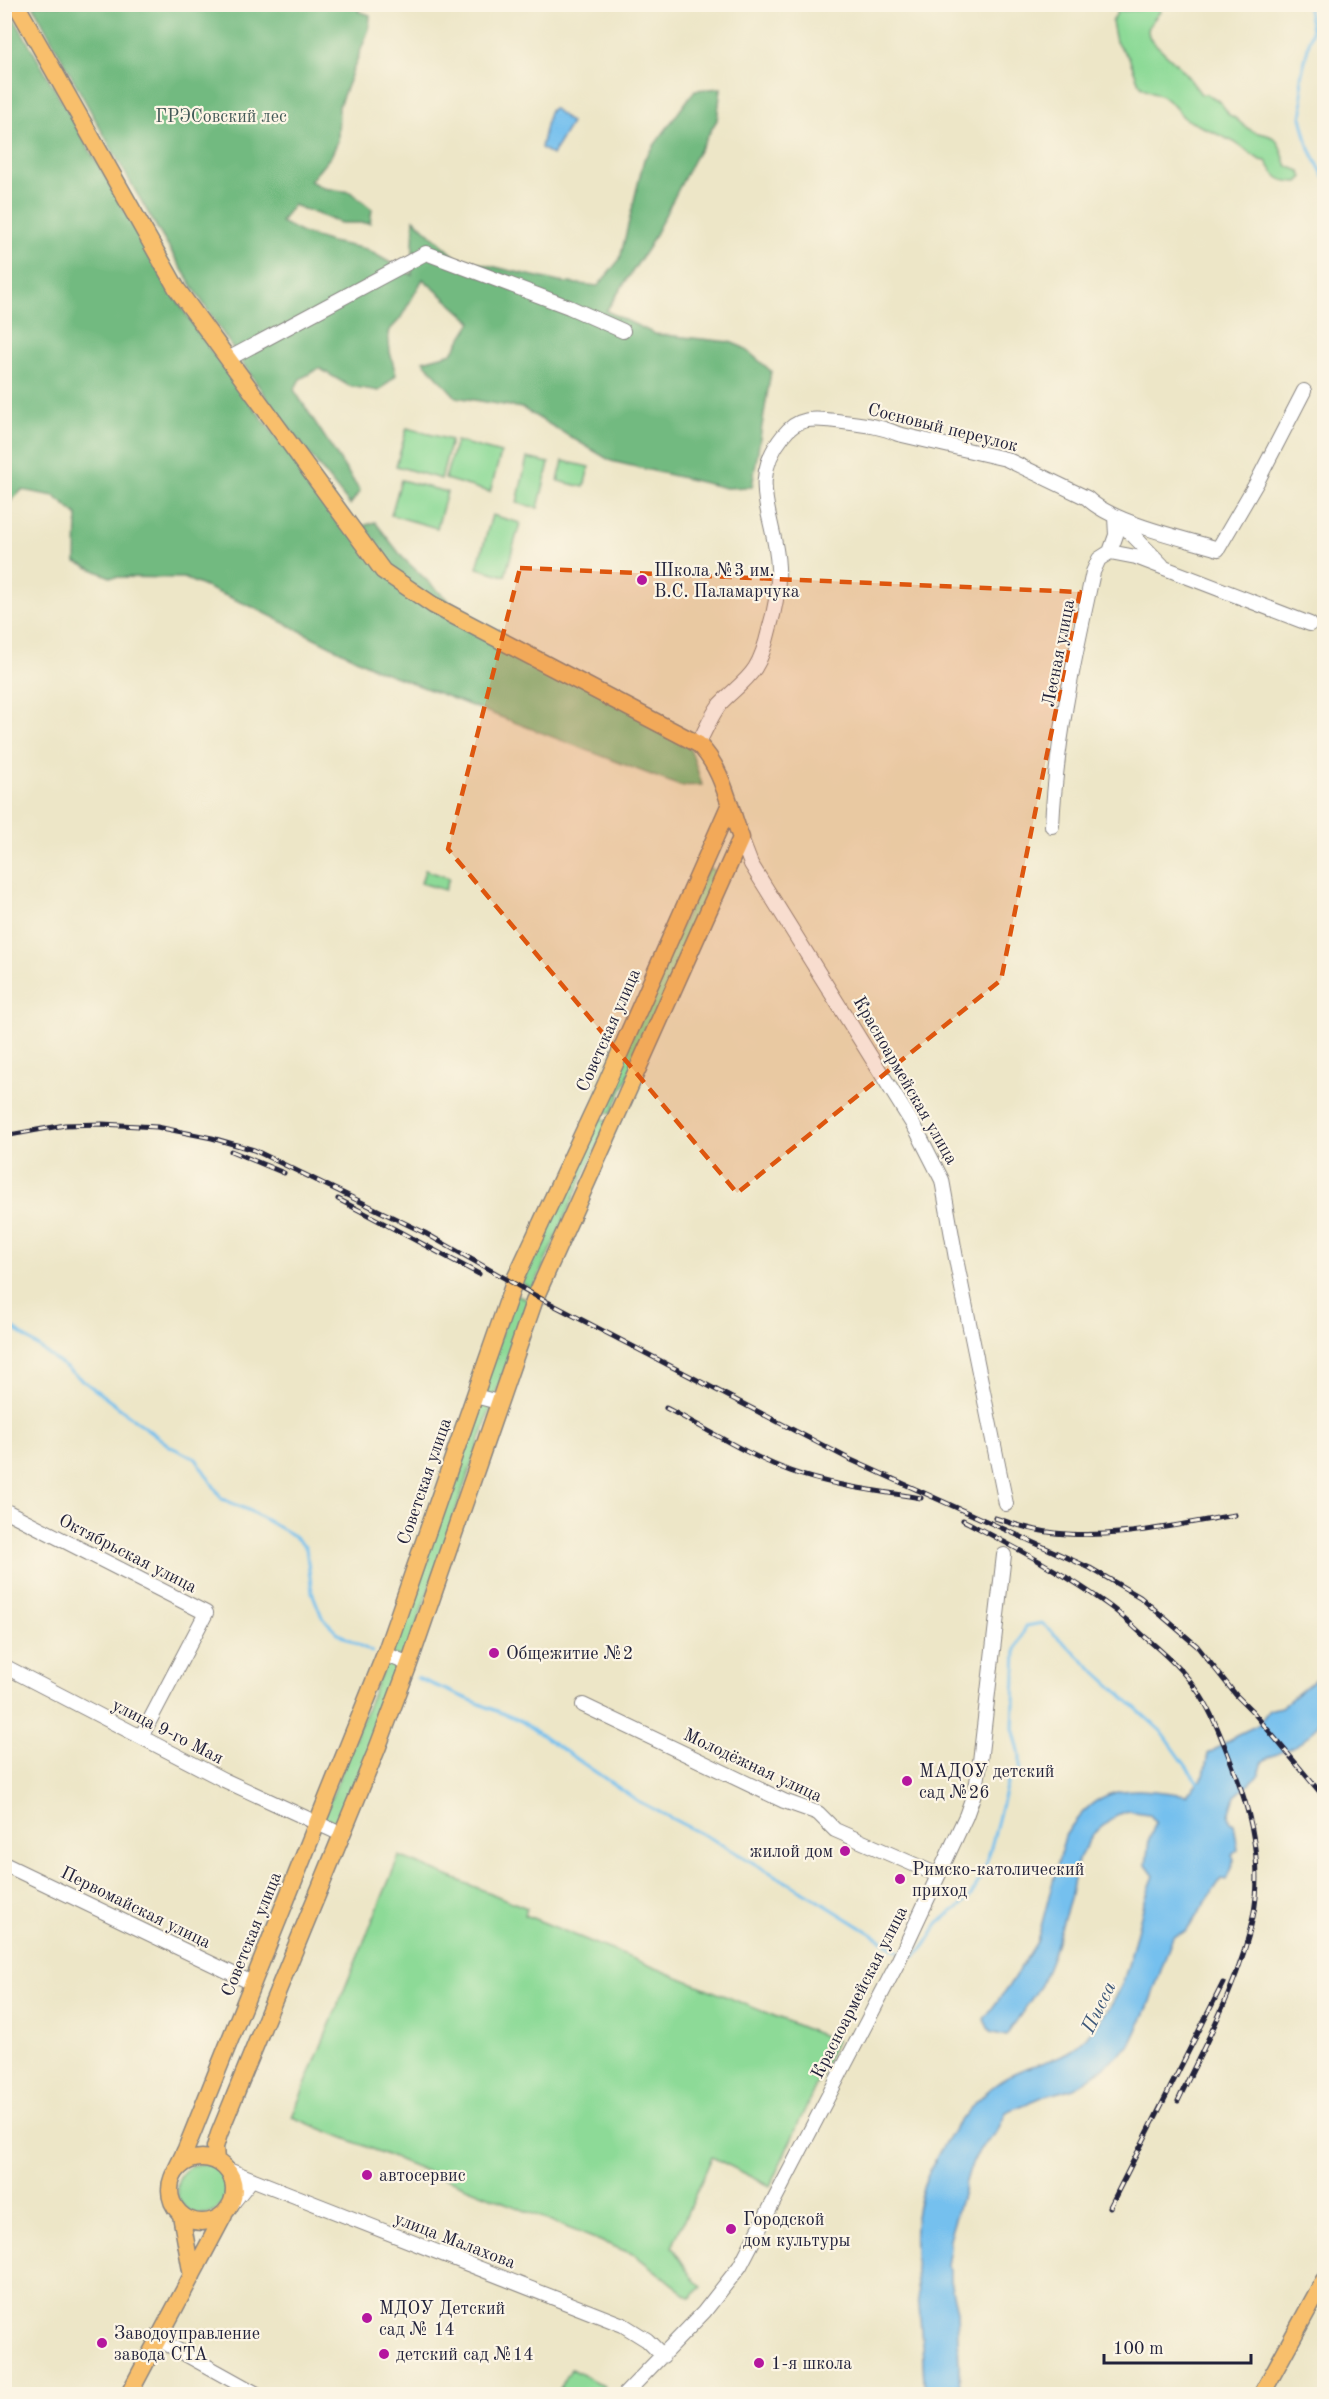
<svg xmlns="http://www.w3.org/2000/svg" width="1329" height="2399" viewBox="0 0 1329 2399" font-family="'Old Standard TT',serif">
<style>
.green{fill:#8dda97;stroke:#587e69;stroke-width:1.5}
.forest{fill:#72ba80;stroke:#4a6e5e;stroke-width:1.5}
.water{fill:#74c0ee;stroke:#4b7194;stroke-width:1.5}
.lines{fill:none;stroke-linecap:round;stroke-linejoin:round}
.stream{stroke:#74c0ee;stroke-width:3}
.minor-casing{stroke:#888481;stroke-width:16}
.major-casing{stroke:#888481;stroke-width:19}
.minor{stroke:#fff;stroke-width:14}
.major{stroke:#f8bf6c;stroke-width:16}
.rail-casing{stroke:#22223b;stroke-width:5}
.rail{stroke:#fcf5e5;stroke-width:3;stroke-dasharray:9;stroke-linecap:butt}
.marked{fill:#de560e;fill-opacity:0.2;stroke:#de560e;stroke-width:4.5;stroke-dasharray:12 8;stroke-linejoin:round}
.poi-dot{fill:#b5179e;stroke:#fcf5e5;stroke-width:2}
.labels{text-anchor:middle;stroke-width:4.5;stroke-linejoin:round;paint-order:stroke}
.park-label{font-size:18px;fill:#425957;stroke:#fcf5e5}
.street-label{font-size:18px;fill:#22223b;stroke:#fcf5e5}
.poi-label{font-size:18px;fill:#22223b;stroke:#fcf5e5;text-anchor:start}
.water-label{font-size:20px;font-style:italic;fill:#3f597a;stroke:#fcf5e5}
</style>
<rect width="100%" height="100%" fill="#fcf5e5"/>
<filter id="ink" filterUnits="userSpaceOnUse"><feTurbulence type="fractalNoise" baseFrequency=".0167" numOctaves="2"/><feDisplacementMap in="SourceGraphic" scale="12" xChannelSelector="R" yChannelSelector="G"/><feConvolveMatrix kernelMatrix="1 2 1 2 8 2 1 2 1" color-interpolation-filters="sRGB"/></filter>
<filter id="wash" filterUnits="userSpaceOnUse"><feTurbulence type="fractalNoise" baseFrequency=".008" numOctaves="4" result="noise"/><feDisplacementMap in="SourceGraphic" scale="24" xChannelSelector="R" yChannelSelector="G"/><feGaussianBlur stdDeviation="1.35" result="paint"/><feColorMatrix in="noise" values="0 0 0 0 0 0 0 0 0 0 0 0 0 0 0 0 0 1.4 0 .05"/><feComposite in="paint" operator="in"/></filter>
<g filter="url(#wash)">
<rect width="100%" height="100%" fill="#ede6c7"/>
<path class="green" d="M1158,5L1160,12C1153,21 1143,28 1151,40L1182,69L1201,94C1215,94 1223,104 1229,115C1238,118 1241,125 1249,129C1255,133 1261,133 1267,135C1282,139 1281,154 1287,166L1300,171L1303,177L1298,182C1278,182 1275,177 1266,161L1260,160L1234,142L1185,119L1172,104L1162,96L1143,88L1139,83L1129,58L1116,42L1112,22L1118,11L1139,10Z
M407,428L451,440L441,479L396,466Z
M456,441L501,453L490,492L445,479Z
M527,458L549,463L538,508L517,503Z
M563,461L589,467L584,487L558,481Z
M401,480L447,492L437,528L391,515Z
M492,515L520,523L505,576L477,568Z
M708,868L720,873L611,1114L598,1108Z
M425,870L449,878L445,890L421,883Z
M595,1116L608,1121L533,1289L521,1283Z
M516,1294L529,1301L495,1396L480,1392Z
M477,1401L492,1405L405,1659L389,1653Z
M387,1658L404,1666L340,1829L322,1821Z
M399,1856L527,1908L525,1915L836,2041L770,2186L712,2157L672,2247L694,2280L702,2287L690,2298L635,2255L292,2117Z
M177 2189a25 25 0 1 1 50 0a25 25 0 1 1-50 0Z
M571,2369L604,2386L599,2394H557Z"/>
<path class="forest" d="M6,4L161,274L197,331L227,373L349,531L375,522L403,558L470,621L678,730L692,753L702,785L680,786L376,669L255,608L184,578L110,577L76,562L77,515L54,496L22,490L5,507Z
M33,5H361L358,11L370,15L369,29L339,106L338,141L331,156L310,181L323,188L350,192L372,209L370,223H341L293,205L281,222L302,233L331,242L366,249L412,275L414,219L457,258L559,282L598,286L620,259L644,159L695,90L721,88L717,120L694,159L648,248L606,311L655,334L730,342L744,348L771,371L752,487L726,488L611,461L522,408L456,397L423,361L452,353L472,322L423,279L400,319L388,332L390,352L396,375L379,391L349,386L319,368L300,379L294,390L360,491L350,505C324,472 297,440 272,405C181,279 106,141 33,5Z"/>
<path class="water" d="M553,108L571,123L552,155L541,148L549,112Z
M1324,1669C1325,1696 1329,1720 1305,1739C1294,1749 1276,1752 1263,1761L1259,1775L1235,1796L1229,1815L1230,1821L1234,1824L1238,1850L1232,1855L1234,1860L1226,1880L1221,1879L1186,1932L1173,1936L1148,2007L1130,2045L1106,2066L1075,2088L1042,2097L1006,2112L997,2132L980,2149L970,2168L949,2239L950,2249L947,2265L950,2269V2281L957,2311L960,2394H925C923,2373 923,2352 921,2331C919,2296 913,2263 915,2227C918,2175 958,2112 999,2082C1024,2063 1061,2064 1083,2040C1098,2025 1114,2004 1122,1984C1135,1949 1139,1910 1154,1876L1146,1865L1149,1840L1156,1822L1149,1814L1128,1811L1117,1815L1094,1833L1086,1846L1078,1860L1070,1899L1052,1957L1041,1985L1006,2036L990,2032L984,2019L1008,1987L1037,1942L1065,1836C1098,1782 1130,1787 1186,1795L1204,1776L1208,1754L1237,1735L1258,1725L1269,1710L1281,1707L1320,1675Z"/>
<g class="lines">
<path class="stream" d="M1307,4L1312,30L1301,77L1303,110L1301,117L1308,145L1324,177
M4,1321L171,1447L196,1459L222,1499L250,1511L294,1536L306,1548L312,1592L322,1617L339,1634L372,1652
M417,1678L521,1721L638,1801L719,1843L814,1898L899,1951
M905,1953L912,1956C927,1949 930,1933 941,1921C949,1912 963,1907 970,1897C992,1863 996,1820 1008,1781L1014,1778L1020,1769V1755L1013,1728L1016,1649L1026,1626L1042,1623L1162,1732L1199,1784"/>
</g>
</g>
<g filter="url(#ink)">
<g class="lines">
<defs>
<path id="minor" d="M228,359L426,253L569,307L623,331
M1117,519L1162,565
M1110,552L1116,535L1115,517
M698,744C705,731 711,716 720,704C731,692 746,682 755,668C762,657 766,643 769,630C775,610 779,587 778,567C776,518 746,482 783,436C797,417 814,418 836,421C856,424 879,425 898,434L1006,459L1087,498C1112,523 1183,538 1218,549L1257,482L1304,391
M1052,826C1056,739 1075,656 1093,572L1099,559L1110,552L1136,557L1310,624
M741,838L751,864L917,1131L942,1180L957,1264L1006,1504
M475,1396L498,1402
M4,1510L206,1613L141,1737
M385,1654L409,1664
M4,1666L224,1780L343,1835
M583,1705L784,1801L818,1813L835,1830L938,1875
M4,1864L252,1983
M226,2169L623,2325L647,2340L663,2356
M231,2205L252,2179
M158,2339L257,2394
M625,2394L704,2312L740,2266L897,1964L966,1816L976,1788L979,1770L1004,1555"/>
<path id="major" d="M16,4L177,289L383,571L433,605L698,744C723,768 729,807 741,838L536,1296L409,1664L377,1749L219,2134L215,2147L216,2161
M170 2190a32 32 0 1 1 64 0a32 32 0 1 1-64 0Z
M173,2176L186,2149L385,1654L516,1277L606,1084L729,806
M181,2215L192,2276
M129,2394L224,2215
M1262,2394L1324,2280"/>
</defs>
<use href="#minor" class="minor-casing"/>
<use href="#major" class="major-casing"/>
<use href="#minor" class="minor"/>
<use href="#major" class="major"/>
<defs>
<path id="rail" d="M4,1136L65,1125L102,1124L157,1127L212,1138L254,1150L425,1233L536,1296L849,1459L1090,1568L1140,1597L1197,1646L1236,1695L1253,1712L1324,1797
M231,1151L284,1173
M338,1199L479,1274
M666,1408C707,1429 747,1455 790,1471C831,1486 878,1491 921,1498
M995,1518C1012,1523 1030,1530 1048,1532C1110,1541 1174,1525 1235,1515
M963,1520C1012,1546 1063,1572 1108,1605C1121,1614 1133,1626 1145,1637C1165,1654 1184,1671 1199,1693C1215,1718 1225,1747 1236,1775C1253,1820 1263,1869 1253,1917C1240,1981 1206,2042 1178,2101
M1110,2207L1223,1983"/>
</defs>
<use href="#rail" class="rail-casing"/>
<use href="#rail" class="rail"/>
</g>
</g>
<path class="marked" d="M520,568L1080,592L1001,980L737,1193L448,849Z"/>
<g class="poi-dot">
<circle cx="642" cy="580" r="6"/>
<circle cx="494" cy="1653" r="6"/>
<circle cx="907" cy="1781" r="6"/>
<circle cx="845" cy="1851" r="6"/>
<circle cx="900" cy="1879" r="6"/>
<circle cx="367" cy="2175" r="6"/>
<circle cx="731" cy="2229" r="6"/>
<circle cx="367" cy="2318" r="6"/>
<circle cx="102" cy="2343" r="6"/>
<circle cx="384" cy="2354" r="6"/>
<circle cx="759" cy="2363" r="6"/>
</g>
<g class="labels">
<g class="park-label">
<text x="221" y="122">ГРЭСовский лес</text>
</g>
<g class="street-label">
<text transform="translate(943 427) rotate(14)" y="6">Сосновый переулок</text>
<text transform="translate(1058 653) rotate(-79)" y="6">Лесная улица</text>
<text transform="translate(608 1030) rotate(-66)" y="6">Советская улица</text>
<text transform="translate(906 1080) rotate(60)" y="6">Красноармейская улица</text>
<text transform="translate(424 1481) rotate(-71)" y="6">Советская улица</text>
<text transform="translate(128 1553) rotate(27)" y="6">Октябрьская улица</text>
<text transform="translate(168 1731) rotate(27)" y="6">улица 9-го Мая</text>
<text transform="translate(753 1765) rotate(25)" y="6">Молодёжная улица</text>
<text transform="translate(136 1907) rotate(26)" y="6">Первомайская улица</text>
<text transform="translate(251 1934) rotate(-68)" y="6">Советская улица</text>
<text transform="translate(859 1992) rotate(-63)" y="6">Красноармейская улица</text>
<text transform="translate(455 2240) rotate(21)" y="6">улица Малахова</text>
</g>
<g class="poi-label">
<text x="654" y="576">Школа №3 им.<tspan x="654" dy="21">В.С. Паламарчука</tspan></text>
<text x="506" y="1659">Общежитие №2</text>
<text x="919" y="1777">МАДОУ детский<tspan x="919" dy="21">сад №26</tspan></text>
<text x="833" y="1857" text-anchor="end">жилой дом</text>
<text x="912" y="1875">Римско-католический<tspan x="912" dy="21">приход</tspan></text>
<text x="379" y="2181">автосервис</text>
<text x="743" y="2225">Городской<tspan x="743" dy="21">дом культуры</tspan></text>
<text x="379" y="2314">МДОУ Детский<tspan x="379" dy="21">сад № 14</tspan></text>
<text x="114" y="2339">Заводоуправление<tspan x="114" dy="21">завода СТА</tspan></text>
<text x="396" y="2360">детский сад №14</text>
<text x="771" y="2369">1-я школа</text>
</g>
<g class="water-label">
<text transform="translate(1098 2007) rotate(-64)" y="7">Писса</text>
</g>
</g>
<rect width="1329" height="2399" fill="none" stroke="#fcf5e5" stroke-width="24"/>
<path d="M1104 2354v9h147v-9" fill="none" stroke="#22223b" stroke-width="3"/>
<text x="1113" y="2354" font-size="18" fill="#22223b" stroke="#fcf5e5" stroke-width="4.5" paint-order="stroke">100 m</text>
</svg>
